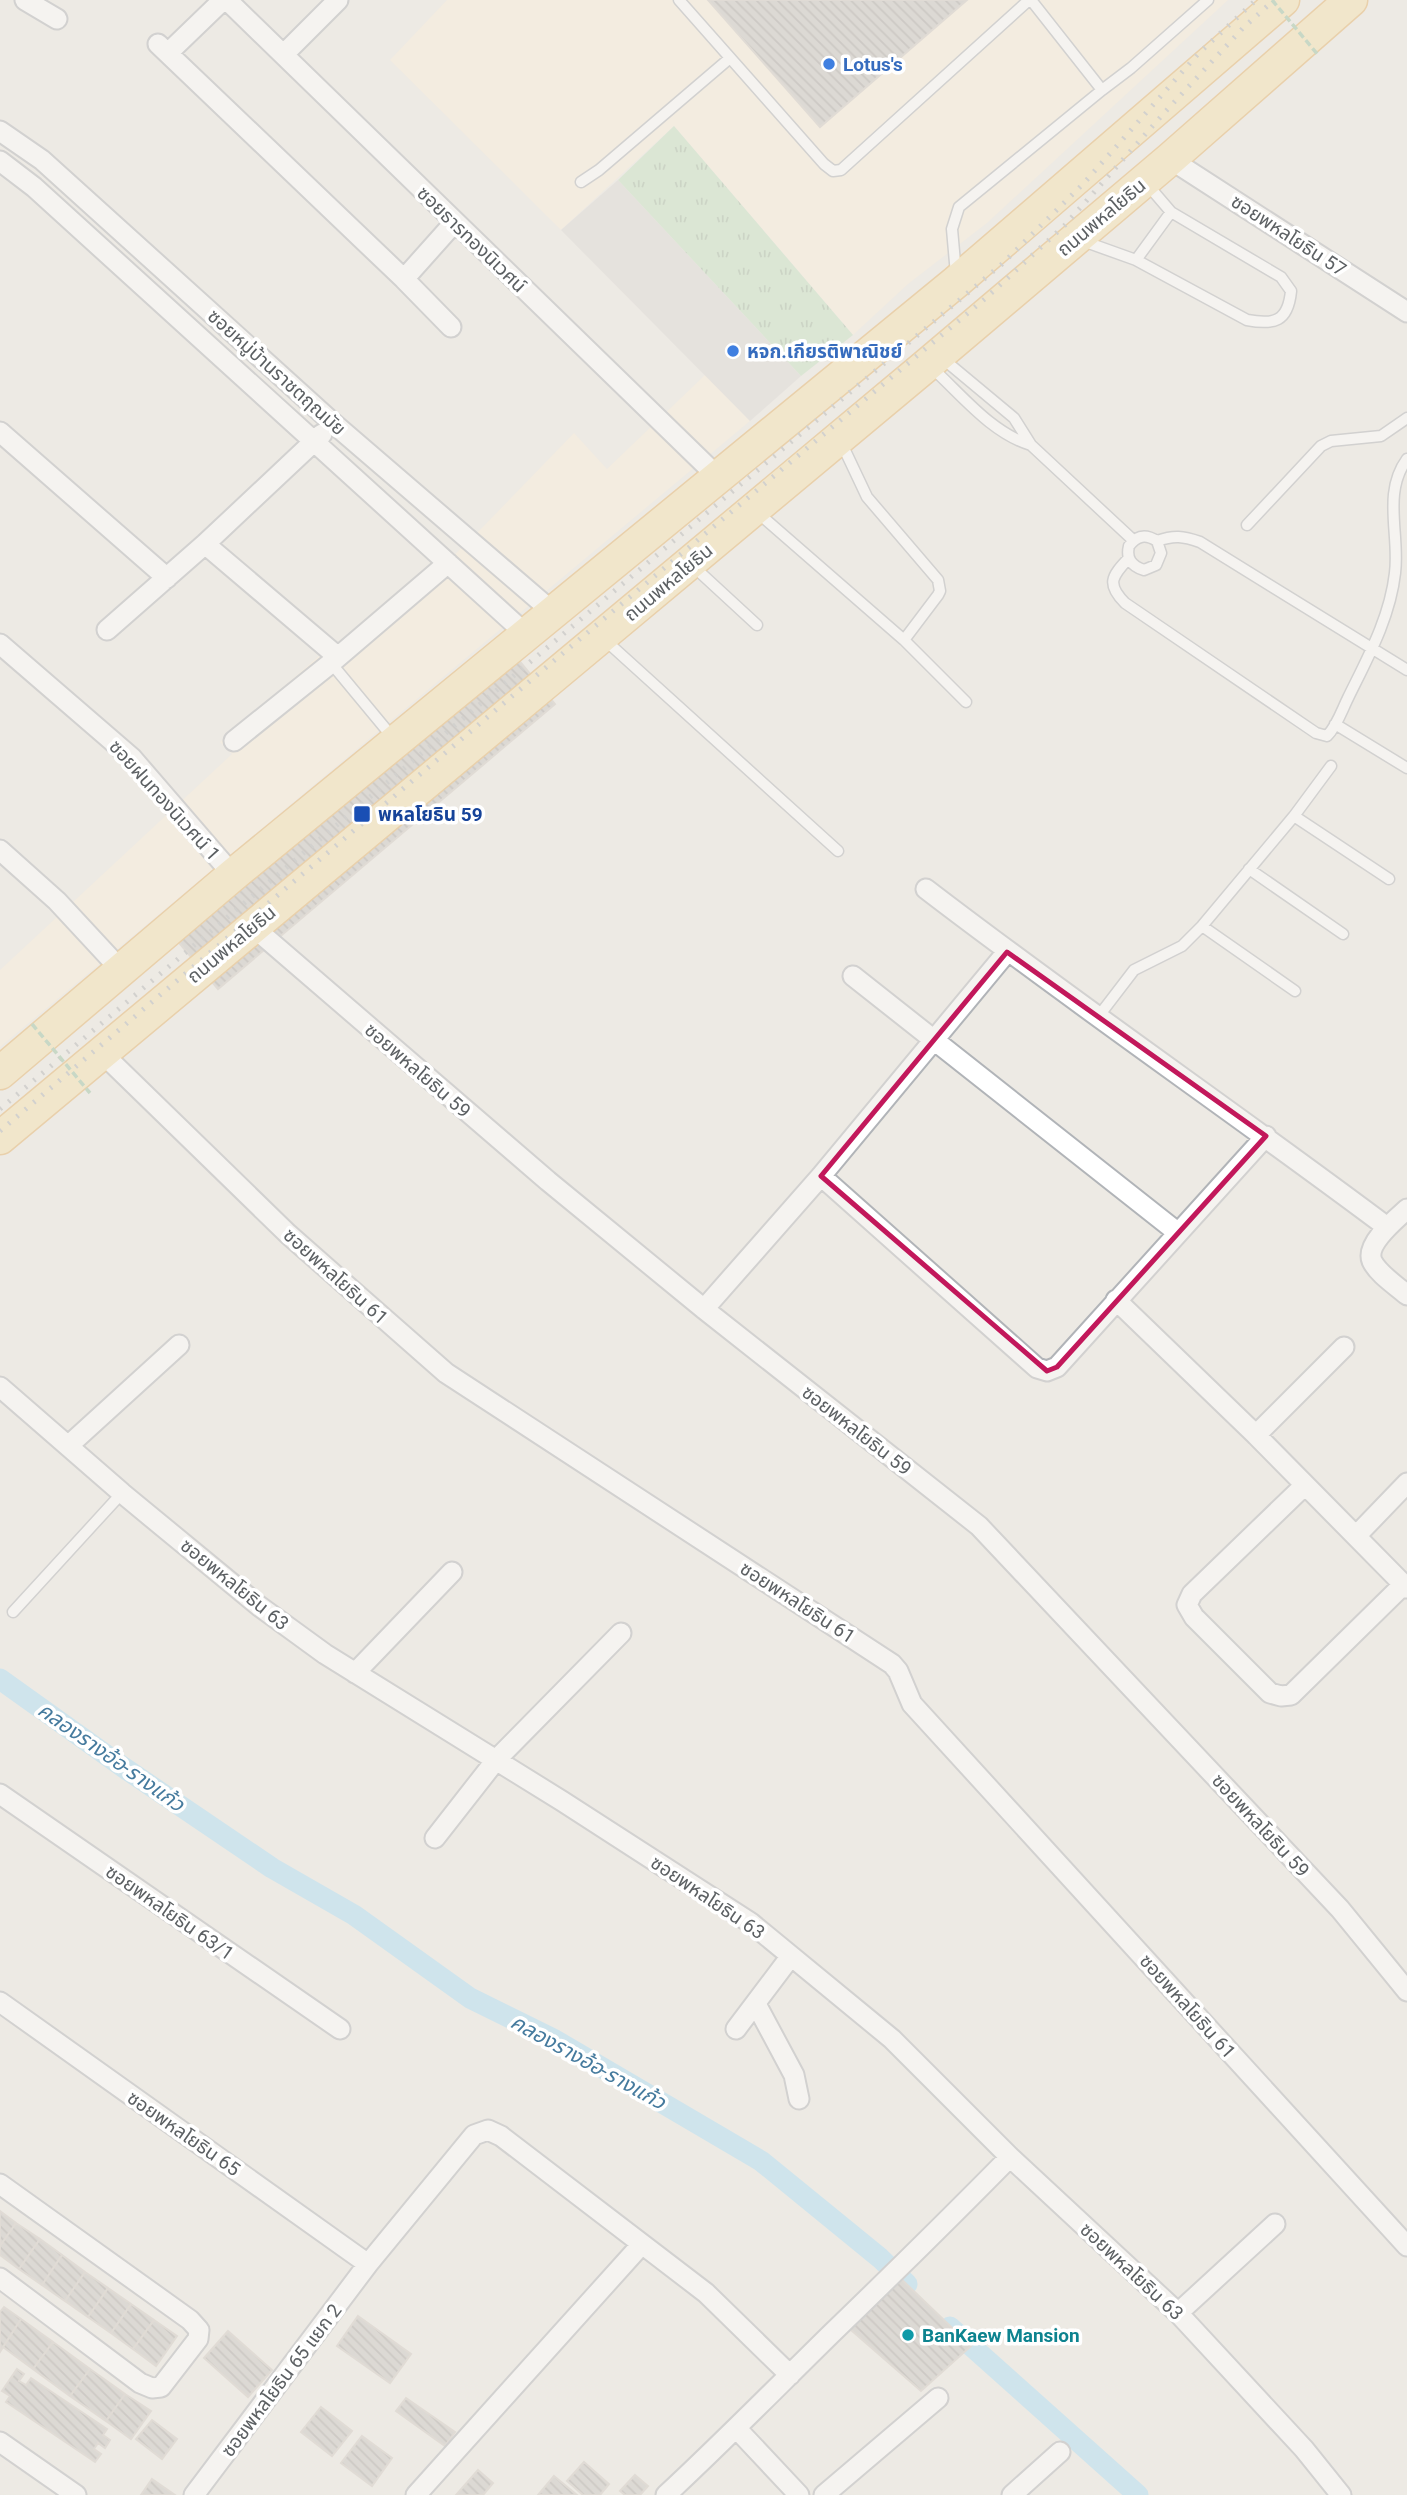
<svg xmlns="http://www.w3.org/2000/svg" width="1407" height="2495" viewBox="0 0 1407 2495" font-family="Roboto,'Noto Sans Thai',sans-serif">
<style>
.commercial{fill:#faefdb}
.industrial{fill:#dcd9d6}
.grass{fill:url(#grass-tufts)}
.lines{fill:none;stroke-linecap:round;stroke-linejoin:round}
.canal{stroke:#aadef7;stroke-width:21}
.building{fill:url(#building-back-hatch);stroke:#d1cbc3;stroke-width:2}
.lane-casing{stroke:#b1b4b8;stroke-width:13}
.street-casing{stroke:#b1b4b8;stroke-width:23}
.primary-casing{stroke:#e4b266;stroke-width:35}
.lane{stroke:#fff;stroke-width:10}
.street{stroke:#fff;stroke-width:19}
.primary{stroke:#f7e3ae;stroke-width:32}
.rail{stroke:#b2b3b3;stroke-width:5;stroke-dasharray:2 9;stroke-linecap:butt}
.path-bridge{stroke:#9cc3a3;stroke-width:3.5;stroke-dasharray:7 3.5;stroke-linecap:butt}
.marked{fill:none;stroke:#c2185b;stroke-width:5;stroke-linejoin:round}
.shop-dot{fill:#3f7fe0;stroke:#fff;stroke-width:2.5}
.transit-dot{fill:#1a4fb4;stroke:#fff;stroke-width:2.5}
.culture-dot{fill:#0f9aa8;stroke:#fff;stroke-width:2.5}
.labels{text-anchor:middle;stroke-width:7;stroke-linejoin:round;paint-order:stroke}
.shop-label{font-size:19px;font-weight:bold;fill:#366cbe;stroke:#fff;text-anchor:start}
.street-label{font-size:19px;fill:#5c6063;stroke:#fff}
.transit-label{font-size:19px;font-weight:bold;fill:#164399;stroke:#fff;text-anchor:start}
.culture-label{font-size:19px;font-weight:bold;fill:#0d838f;stroke:#fff;text-anchor:start}
.water-label{font-size:21px;font-style:italic;fill:#467b9e;stroke:#fff}
</style>
<defs>
<pattern id="grass-tufts" width="24" height="20" patternUnits="userSpaceOnUse" patternTransform="scale(1.75)"><rect width="24" height="20" fill="#c6e2c2"/><path d="M3 7l-1-3M5 7V3M7 7l1-3M15 17l-1-3M17 17v-4M19 17l1-3" fill="none" stroke="#a4bba1"/></pattern>
<pattern id="building-back-hatch" width="6" height="6" patternUnits="userSpaceOnUse" patternTransform="scale(1.75)"><rect width="6" height="6" fill="#c8c5c0"/><path d="M-1 5l2 2M0 0l6 6M5-1l2 2" fill="none" stroke="#a6a3a0"/></pattern>
</defs>
<rect width="100%" height="100%" fill="#edeae4"/>
<path class="commercial" d="M447,0H1228L987,223L908,284L853,335L674,126L561,230L390,60Z
M706,374L750,421L0,1047V970L232,754L220,742L319,656L336,669L476,534L574,433L607,469Z"/>
<path class="industrial" d="M618,180L801,376L750,421L561,230Z"/>
<path class="grass" d="M674,126L853,335L801,376L618,180Z"/>
<g class="lines">
<path class="canal" d="M0,1679L123,1767L272,1868L354,1915L470,1998L555,2040L761,2161L880,2258L907,2284
M950,2327L1138,2495"/>
</g>
<path class="building" d="M708,0H967L820,127Z
M503,641L555,704L218,989L165,926Z
M0,2211L16,2223L0,2246Z
M16,2223L40,2239L19,2269L0,2255V2246Z
M40,2239L62,2255L42,2285L19,2269Z
M62,2255L85,2272L65,2301L42,2285Z
M85,2272L108,2288L88,2317L65,2301Z
M896,2274L971,2346L921,2391L844,2324Z
M108,2288L131,2304L111,2333L88,2317Z
M131,2304L154,2320L133,2349L111,2333Z
M4,2307L21,2319L0,2352V2312Z
M358,2316L411,2354L390,2383L337,2346Z
M21,2319L53,2342L33,2369L3,2347Z
M154,2320L177,2336L156,2366L133,2349Z
M228,2331L272,2370L248,2397L204,2358Z
M53,2342L90,2369L70,2396L33,2369Z
M17,2369L24,2374L19,2381L26,2385L31,2378L107,2429L103,2435L110,2440L105,2448L98,2443L94,2449L101,2454L95,2462L6,2402L10,2396L2,2391Z
M90,2369L125,2394L106,2421L70,2396Z
M125,2394L151,2411L131,2439L106,2421Z
M406,2398L455,2432L445,2446L396,2411Z
M321,2407L352,2431L332,2456L301,2432Z
M152,2420L177,2439L162,2459L136,2439Z
M362,2436L392,2458L372,2486L341,2463Z
M584,2462L609,2484L600,2495H583L567,2481Z
M478,2470L493,2483L483,2495H456Z
M635,2475L648,2486L640,2495H625L620,2491Z
M554,2476L577,2495H538Z
M152,2479L175,2495H141Z"/>
<g class="lines">
<defs>
<path id="lane" d="M679,0L824,164L833,171L841,170L1029,0
M1102,90L1131,68L1208,0
M581,182L599,170L730,58
M1083,241L1136,260L1247,320C1274,325 1288,322 1291,291L1281,277L1171,212L1147,184
M1136,260L1171,212
M956,274L952,229L959,207L1102,90L1031,0
M942,358L1014,418L1031,445L1133,540
M931,367C961,394 991,433 1031,445
M841,442L867,497L938,580L940,591L938,595L904,640L966,702
M757,512L904,640
M1247,525L1321,446L1331,441L1381,436L1407,418
M1157,541L1161,553L1156,565L1144,570C1131,566 1126,558 1129,546C1137,535 1146,534 1157,541C1174,535 1183,536 1200,542L1407,670
M1128,559C1112,576 1106,584 1125,603L1316,733L1327,736C1337,726 1342,710 1348,698C1367,659 1390,618 1395,573C1400,535 1382,493 1407,459
M693,566L757,625
M605,640L838,851
M331,663L394,739
M1335,724L1407,768
M1294,816L1389,879
M1249,869L1343,934
M1202,926L1295,991
M1098,1017L1134,970L1182,946L1202,926L1294,816L1331,766
M13,1612L122,1493"/>
<path id="street" d="M25,0L57,19
M227,0L718,477
M158,44L404,279L451,327
M168,53L223,0
M284,54L338,0
M0,131L42,160L333,423L554,613
M1170,159L1407,312
M0,161L34,187L527,635
M404,279L454,223
M0,432L167,578
M205,544L338,657
M107,630L205,544L322,434
M0,644L132,758L233,875
M234,741L331,663L448,563
M0,850L57,901L121,970
M926,889C1077,1005 1235,1113 1387,1227
M252,926L548,1181L704,1309L979,1526L1340,1909L1407,1991
M853,976L1177,1232
M101,1052L288,1234L446,1373L892,1664L898,1671L912,1704L1407,2246
M821,1176L1037,1368L1047,1371L1057,1367L1266,1136
M1407,1209C1396,1219 1365,1244 1372,1261C1378,1274 1397,1286 1407,1295
M1116,1300L1256,1435L1407,1588
M704,1309L821,1176L1007,952
M0,1387L122,1493L259,1606L325,1654L562,1801L751,1923L892,2039L1010,2157L1178,2313L1304,2449L1341,2495
M1256,1435L1344,1347
M68,1446L179,1345
M1305,1485L1192,1594L1187,1605L1194,1617L1270,1693L1281,1696L1291,1695L1403,1585
M1356,1536L1407,1483
M355,1673L452,1572
M0,1794L340,2029
M435,1838L496,1760L621,1633
M0,2002L368,2264
M756,2004L794,2075L799,2099
M736,2029L791,1956
M0,2184L190,2320L199,2330L198,2339L161,2387L152,2388L140,2383L0,2278
M1178,2313L1275,2224
M737,2429L799,2495
M0,2442L76,2495
M194,2495L368,2264L474,2135L488,2130L501,2136L706,2293L790,2375
M416,2495L641,2245
M666,2495C722,2443 776,2388 831,2334C891,2276 951,2217 1010,2157
M824,2495L938,2398
M1012,2495L1060,2452"/>
<path id="primary" d="M0,1073L233,875L956,282L1283,0
M0,1138L928,364L1170,159L1351,0"/>
</defs>
<use href="#lane" class="lane-casing"/>
<use href="#street" class="street-casing"/>
<use href="#primary" class="primary-casing"/>
<use href="#lane" class="lane"/>
<use href="#street" class="street"/>
<use href="#primary" class="primary"/>
<path class="rail" d="M0,1109L1002,264L1084,183L1198,54L1256,0
M0,1131L537,675L987,297L1065,225L1165,112L1243,28L1274,0"/>
<path class="path-bridge" d="M1272,0L1319,56
M32,1024L90,1093"/>
</g>
<path d="M0 0H1407V2495H0ZM1007,952L1266,1136L1057,1367L1047,1371L821,1176Z" fill="#edeae4" fill-opacity=".55" fill-rule="evenodd"/>
<path class="marked" d="M1007,952L1266,1136L1057,1367L1047,1371L821,1176Z"/>
<g class="shop-dot">
<circle cx="829" cy="64" r="7"/>
<circle cx="733" cy="351" r="7"/>
</g>
<rect class="transit-dot" x="353" y="805" width="18" height="18" rx="3.5"/>
<circle class="culture-dot" cx="908" cy="2335" r="7"/>
<g class="labels">
<g class="shop-label">
<text x="843" y="71">Lotus's</text>
<text x="747" y="358">หจก.เกียรติพาณิชย์</text>
</g>
<g class="street-label">
<text transform="translate(1101 217) rotate(-40)" y="7">ถนนพหลโยธิน</text>
<text transform="translate(1289 235) rotate(33)" y="7">ซอยพหลโยธิน 57</text>
<text transform="translate(472 239) rotate(44)" y="7">ซอยธารทองนิเวศน์</text>
<text transform="translate(277 372) rotate(42)" y="7">ซอยหมู่บ้านราชตฤณมัย</text>
<text transform="translate(668 582) rotate(-40)" y="7">ถนนพหลโยธิน</text>
<text transform="translate(165 800) rotate(48)" y="7">ซอยฝนทองนิเวศน์ 1</text>
<text transform="translate(231 944) rotate(-40)" y="7">ถนนพหลโยธิน</text>
<text transform="translate(418 1070) rotate(41)" y="7">ซอยพหลโยธิน 59</text>
<text transform="translate(336 1276) rotate(42)" y="7">ซอยพหลโยธิน 61</text>
<text transform="translate(857 1430) rotate(38)" y="7">ซอยพหลโยธิน 59</text>
<text transform="translate(235 1584) rotate(39)" y="7">ซอยพหลโยธิน 63</text>
<text transform="translate(798 1602) rotate(33)" y="7">ซอยพหลโยธิน 61</text>
<text transform="translate(1261 1825) rotate(47)" y="7">ซอยพหลโยธิน 59</text>
<text transform="translate(708 1897) rotate(34)" y="7">ซอยพหลโยธิน 63</text>
<text transform="translate(170 1912) rotate(35)" y="7">ซอยพหลโยธิน 63/1</text>
<text transform="translate(1188 2006) rotate(48)" y="7">ซอยพหลโยธิน 61</text>
<text transform="translate(184 2133) rotate(35)" y="7">ซอยพหลโยธิน 65</text>
<text transform="translate(1132 2271) rotate(43)" y="7">ซอยพหลโยธิน 63</text>
<text transform="translate(281 2380) rotate(-53)" y="7">ซอยพหลโยธิน 65 แยก 2</text>
</g>
<g class="transit-label">
<text x="378" y="821">พหลโยธิน 59</text>
</g>
<g class="culture-label">
<text x="922" y="2342">BanKaew Mansion</text>
</g>
<g class="water-label">
<text transform="translate(111 1757) rotate(35)" y="7">คลองรางอ้อ-รางแก้ว</text>
<text transform="translate(588 2062) rotate(29)" y="7">คลองรางอ้อ-รางแก้ว</text>
</g>
</g>
</svg>
